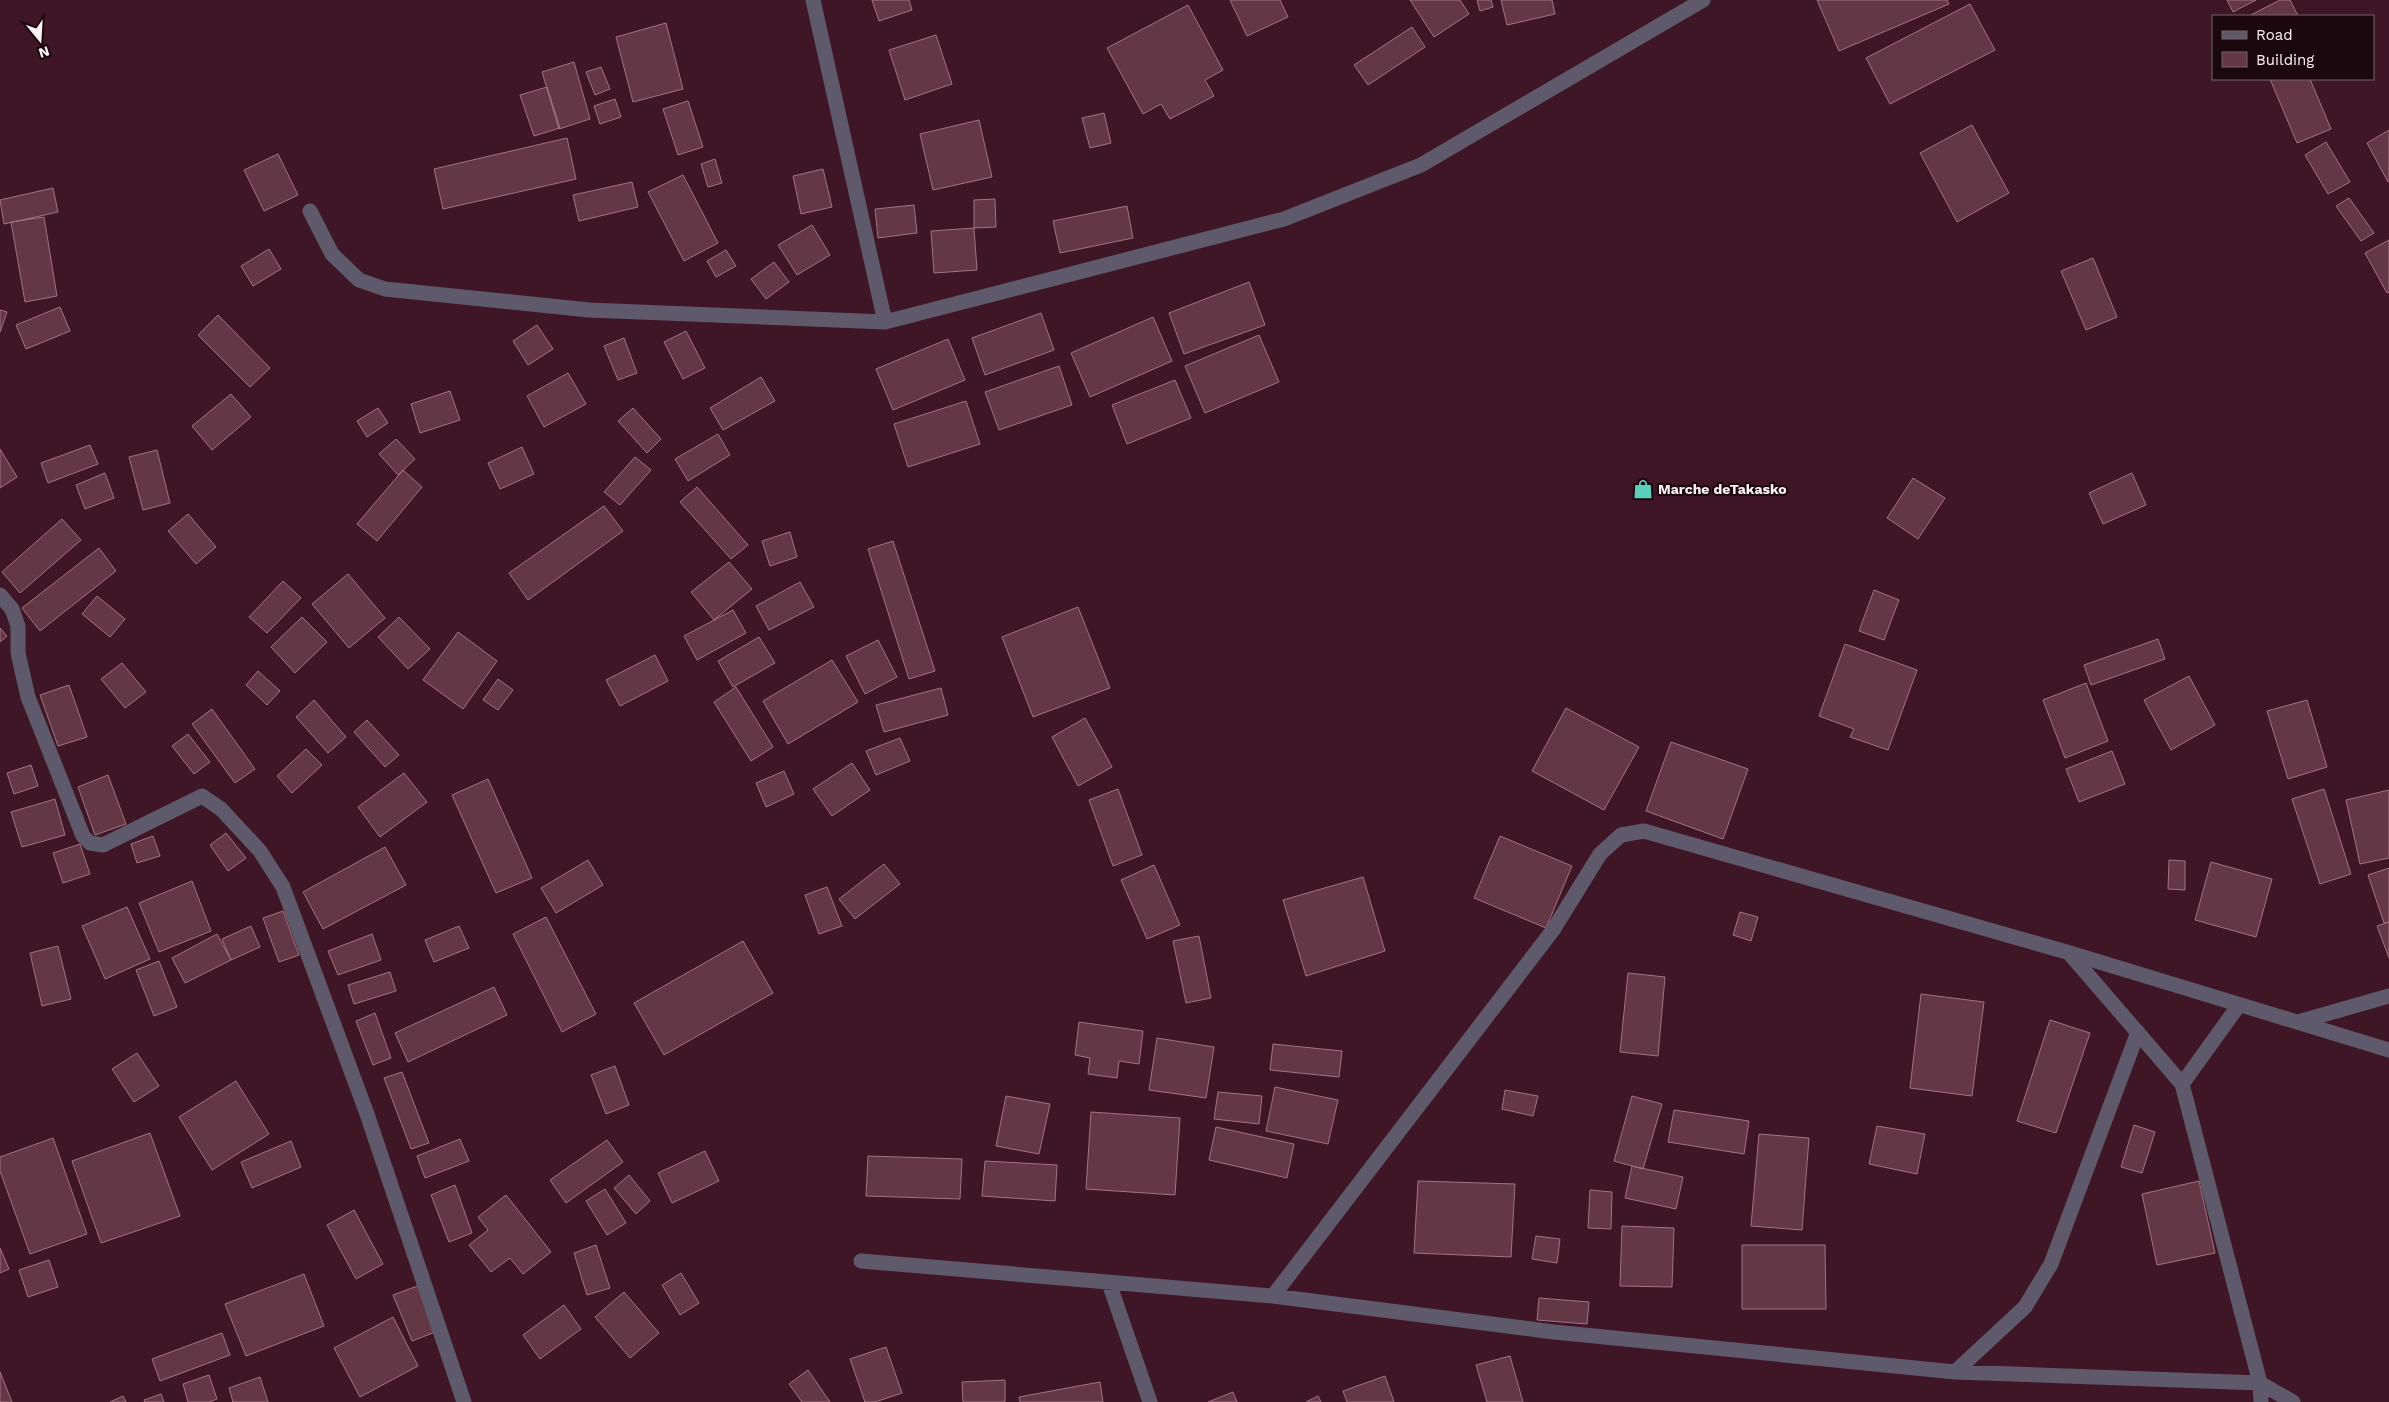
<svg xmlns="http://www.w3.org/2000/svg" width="2389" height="1402" viewBox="0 0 2389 1402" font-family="'Work Sans',sans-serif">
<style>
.building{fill:#633746;stroke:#a47382}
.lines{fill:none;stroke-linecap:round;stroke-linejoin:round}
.street{stroke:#5e596b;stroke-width:15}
.labels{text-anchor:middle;stroke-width:4;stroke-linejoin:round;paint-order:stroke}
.poi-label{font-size:14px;font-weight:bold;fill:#fcf1f4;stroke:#1a080e;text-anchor:start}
</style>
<rect width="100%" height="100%" fill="#3e1625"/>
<path class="building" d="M872,0H909L912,10L879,21Z
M1230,0H1280L1288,17L1247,36Z
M1410,0H1460L1469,14L1434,37Z
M1477,0H1491L1493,7L1480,11Z
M1501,0H1552L1555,14L1507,25Z
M1817,0H1947L1949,4L1839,51Z
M2227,0H2256L2233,12Z
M2280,0H2290L2298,16H2249Z
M1970,4L1995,50L1890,104L1866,58Z
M1188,5L1223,70L1205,80L1214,96L1170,119L1161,104L1143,114L1107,48Z
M666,23L683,89L633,102L616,37Z
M1412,27L1425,47L1368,85L1354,65Z
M936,35L952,84L905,100L889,50Z
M574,62L590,119L559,129L542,72Z
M601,67L610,89L595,95L586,72Z
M2270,79H2310L2331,129L2297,143Z
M547,87L560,128L534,136L520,95Z
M615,99L621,117L600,124L594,106Z
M688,101L703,147L678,155L663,109Z
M1104,113L1111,143L1090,148L1082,118Z
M979,120L992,177L933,190L920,134Z
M1972,125L2009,193L1957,222L1920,153Z
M2389,130V181L2388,182L2367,143Z
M567,138L576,179L443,209L434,169Z
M2326,142L2350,182L2328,194L2305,155Z
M278,154L298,195L264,211L244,170Z
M715,159L722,183L708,187L701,164Z
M823,169L832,207L801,214L793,176Z
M683,175L718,243L684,261L648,192Z
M632,182L638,207L579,221L573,195Z
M53,188L58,212L4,224L0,200Z
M2349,198L2374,233L2361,241L2336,206Z
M995,199L996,227L974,228V200Z
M914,205L917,233L878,238L875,209Z
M1127,206L1133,238L1060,253L1053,221Z
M44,217L57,296L25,302L11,222Z
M812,225L830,255L797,275L778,245Z
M974,228L977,270L934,273L931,231Z
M2389,240V292L2387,293L2365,253Z
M269,249L281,269L253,286L241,266Z
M726,250L736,266L716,277L707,261Z
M2093,258L2117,317L2086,330L2061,271Z
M774,262L789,282L766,299L751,279Z
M1249,282L1265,325L1184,354L1169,313Z
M60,307L70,331L26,349L16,325Z
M0,310L7,312L0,332Z
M1041,313L1054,350L985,375L972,338Z
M218,315L270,368L250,387L198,335Z
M1153,317L1172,361L1090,397L1071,353Z
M537,325L553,349L528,365L513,341Z
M686,331L705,368L683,379L664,342Z
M1259,335L1279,382L1205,413L1185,366Z
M624,338L637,373L618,380L604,346Z
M948,339L965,380L893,410L876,369Z
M1059,366L1072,405L999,430L985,392Z
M568,373L586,404L544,427L527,396Z
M761,377L775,401L723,430L710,408Z
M1175,380L1191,418L1127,444L1112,405Z
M450,391L460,420L420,433L411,404Z
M231,394L251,417L212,450L192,426Z
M966,401L980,444L908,467L894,424Z
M378,408L388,423L367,437L357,421Z
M633,408L661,439L647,453L618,421Z
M718,434L730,455L688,481L675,459Z
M396,439L415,459L398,475L379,454Z
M90,445L98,464L48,483L41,463Z
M522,447L534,474L500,489L488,463Z
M0,449L17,477L0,488Z
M157,450L170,503L143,510L129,457Z
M635,457L651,470L620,505L604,492Z
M403,470L422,487L377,541L357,524Z
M105,473L114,498L85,509L76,485Z
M2132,473L2146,505L2103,524L2089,493Z
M1913,478L1945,498L1918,539L1887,518Z
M697,487L748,545L731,559L680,502Z
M604,506L623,531L528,600L509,573Z
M188,514L216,547L196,564L168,531Z
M62,519L81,540L20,593L2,572Z
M790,532L797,557L770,566L762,541Z
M893,541L935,671L909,679L868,549Z
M99,548L116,571L40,631L22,608Z
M729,562L752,589L714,620L691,592Z
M348,574L385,618L349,648L312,604Z
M283,581L301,598L267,633L249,617Z
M800,582L814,607L769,630L756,606Z
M1874,590L1899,600L1884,640L1859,631Z
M97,596L125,619L110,637L82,614Z
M1078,607L1110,688L1033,717L1002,637Z
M733,610L746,633L697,660L684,636Z
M302,617L327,642L295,673L271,647Z
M399,617L430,649L408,669L378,637Z
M0,628L7,636L0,642Z
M458,632L497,661L463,709L423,680Z
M759,637L775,663L733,687L718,661Z
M2158,639L2165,659L2091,685L2084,665Z
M878,640L897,677L865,694L846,656Z
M1845,644L1917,670L1888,750L1850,737L1854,729L1819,716Z
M655,655L668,681L620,706L606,680Z
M832,660L858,702L788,744L763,701Z
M122,663L146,692L125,708L101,679Z
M258,671L280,691L267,705L246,685Z
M2189,676L2215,725L2171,750L2144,700Z
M498,679L513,690L498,710L483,700Z
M2086,683L2108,741L2065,758L2043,700Z
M69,685L87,737L58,746L40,695Z
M736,687L773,747L751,761L714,702Z
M941,688L948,715L884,732L876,705Z
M314,700L346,737L328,753L296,717Z
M2307,700L2327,767L2288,779L2267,711Z
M1566,708L1639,747L1604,810L1532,771Z
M212,709L255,769L235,783L192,724Z
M1085,718L1112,767L1078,786L1052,737Z
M367,720L399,755L385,767L354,732Z
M188,734L210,762L194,774L172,746Z
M900,738L910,761L876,775L866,751Z
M1671,742L1748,769L1723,839L1646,811Z
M306,749L322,765L292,793L277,776Z
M2112,751L2125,784L2079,802L2066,769Z
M852,763L870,790L832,816L813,789Z
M31,765L38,786L14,794L7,773Z
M784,771L794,794L766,807L756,783Z
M404,773L427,802L380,837L358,807Z
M108,775L126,824L95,835L78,787Z
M488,779L532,878L496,893L452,795Z
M1118,789L1142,855L1113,866L1089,800Z
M2324,789L2351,874L2320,884L2292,799Z
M2389,790V858L2360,864L2346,800Z
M55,799L65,835L22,847L11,812Z
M226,833L246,858L228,871L210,845Z
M153,836L160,856L137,863L131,844Z
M1500,836L1572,866L1546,928L1474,898Z
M80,844L90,874L63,883L53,853Z
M385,847L406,885L323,929L303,892Z
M588,860L603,885L556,913L541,888Z
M2169,860L2185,861V890L2168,889Z
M2211,862L2272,879L2256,937L2195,920Z
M884,864L900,884L855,919L839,899Z
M1154,865L1180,925L1147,939L1121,880Z
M2389,868V922L2384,923L2368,875Z
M1363,877L1385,951L1306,976L1283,900Z
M192,881L211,931L159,952L139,903Z
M827,887L842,926L819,934L805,895Z
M127,907L150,959L105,979L82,926Z
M283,911L299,955L279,962L263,918Z
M1740,912L1758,917L1751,941L1733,935Z
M546,917L596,1014L562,1032L513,934Z
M2389,922V958L2377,926Z
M251,926L260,947L231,960L222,939Z
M459,926L469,948L434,962L425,940Z
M217,934L231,960L185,983L172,958Z
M372,934L381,960L338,975L328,951Z
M1199,936L1211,998L1186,1003L1173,941Z
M743,941L773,993L664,1055L634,1003Z
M58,946L71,999L42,1006L30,953Z
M159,961L177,1007L154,1016L136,970Z
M390,972L396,991L354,1004L348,985Z
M1628,973L1665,977L1658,1056L1620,1052Z
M494,987L507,1015L408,1062L395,1033Z
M1921,994L1984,1002L1972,1096L1910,1088Z
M375,1013L391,1058L373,1065L356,1021Z
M2050,1020L2090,1033L2056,1133L2017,1121Z
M1079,1022L1143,1031L1139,1064L1119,1061L1117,1078L1088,1074L1090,1058L1075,1055Z
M1157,1038L1214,1047L1206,1098L1149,1090Z
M1273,1044L1342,1051L1339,1077L1270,1070Z
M137,1053L159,1086L134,1102L112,1069Z
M615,1066L629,1105L606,1114L591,1075Z
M402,1072L429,1143L411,1149L384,1078Z
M236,1081L269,1134L212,1170L179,1117Z
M1275,1087L1338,1100L1328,1144L1266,1131Z
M1505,1090L1538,1096L1533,1116L1502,1109Z
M1218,1092L1262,1096L1259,1124L1214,1119Z
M1006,1096L1050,1104L1039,1154L996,1146Z
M1632,1096L1662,1104L1643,1169L1614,1161Z
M1674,1110L1749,1121L1744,1154L1668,1142Z
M1091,1112L1180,1118L1175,1195L1086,1189Z
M2134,1125L2155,1132L2142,1173L2121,1167Z
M1877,1126L1925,1134L1917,1174L1869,1164Z
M1216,1127L1294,1144L1287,1178L1209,1160Z
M150,1133L180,1216L101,1243L72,1161Z
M1759,1134L1809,1138L1802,1230L1751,1226Z
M53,1138L87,1234L30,1254L0,1171V1157Z
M460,1139L469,1161L425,1178L417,1156Z
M607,1140L623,1162L566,1203L550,1180Z
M291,1141L301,1167L252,1188L241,1162Z
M705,1151L719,1181L672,1203L658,1173Z
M868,1156L962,1159L960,1199L866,1196Z
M985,1161L1057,1165L1055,1201L982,1196Z
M1632,1166L1683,1177L1676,1209L1625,1198Z
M629,1175L650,1201L636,1214L614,1188Z
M1418,1181L1515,1184L1511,1257L1414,1253Z
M2199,1181L2215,1253L2157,1265L2142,1194Z
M455,1185L472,1233L449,1242L431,1195Z
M605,1189L626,1223L607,1235L586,1201Z
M1590,1190L1612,1192L1611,1229L1588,1228Z
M506,1195L551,1252L523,1274L510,1258L491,1272L469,1245L488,1230L478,1217Z
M354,1210L383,1264L356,1279L327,1225Z
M1622,1226L1674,1228L1672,1287L1620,1286Z
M1536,1236L1560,1239L1557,1263L1532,1259Z
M596,1245L610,1288L587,1295L574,1253Z
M1742,1245H1825L1826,1309H1742Z
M0,1248L9,1269L0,1273Z
M49,1260L58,1287L28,1297L19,1270Z
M681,1273L699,1303L680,1315L662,1285Z
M304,1274L324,1326L246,1356L225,1304Z
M420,1285L438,1331L412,1341L393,1295Z
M624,1292L659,1333L630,1358L595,1317Z
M1539,1298L1589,1302L1587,1324L1537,1320Z
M564,1305L581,1329L540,1359L523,1335Z
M393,1317L418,1366L360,1397L334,1348Z
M222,1333L230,1355L160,1381L152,1359Z
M886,1347L902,1393L875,1402H865L850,1359Z
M1510,1356L1523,1402H1487L1476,1365Z
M808,1370L830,1402H802L789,1384Z
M0,1372L12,1402H0Z
M209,1375L217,1399L209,1402H188L183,1384Z
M1385,1376L1394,1402H1347L1343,1391Z
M260,1377L268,1402H233L229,1388Z
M1005,1380V1402H963L962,1382Z
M1100,1382L1103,1402H1020L1019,1397Z
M1233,1392L1237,1402H1208Z
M161,1394L164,1402H145L144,1400Z
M123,1396L126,1402H110Z
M1318,1396L1321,1402H1306Z"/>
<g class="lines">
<path class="street" d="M813,0L885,322
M310,211L332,254L359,280L385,289L589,310L885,322L1284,219L1421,165L1703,0
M0,595L12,609L18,626V653L28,697L83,836L90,843L103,845L202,796L221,809L260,851L283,887L367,1114L464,1402
M2070,954L2182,1084
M2239,1005L2182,1084L2260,1383L2293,1402
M2298,1022L2389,996
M861,1261L1273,1296L1554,1332L1955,1372L2260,1383L2261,1402
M1109,1283L1150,1402
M1273,1296L1553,930L1600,854L1621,835L1644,831L2070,953L2389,1050
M1955,1372L2025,1307L2051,1264L2138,1032"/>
</g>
<defs>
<symbol id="shop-bare" viewBox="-9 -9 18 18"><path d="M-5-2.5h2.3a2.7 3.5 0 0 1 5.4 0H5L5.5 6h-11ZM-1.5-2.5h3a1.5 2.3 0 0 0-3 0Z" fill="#5dceb9" stroke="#1a080e" stroke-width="2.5" paint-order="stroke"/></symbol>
</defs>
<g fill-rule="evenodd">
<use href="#shop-bare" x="1629" y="475" width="28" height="28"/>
</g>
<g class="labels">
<g class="poi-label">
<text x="1658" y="494">Marche deTakasko</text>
</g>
</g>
<rect x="2212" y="15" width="162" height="65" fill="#1a080e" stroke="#74656a"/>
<rect x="2222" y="31" width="25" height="8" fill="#5e596b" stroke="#74656a"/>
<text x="2256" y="40" font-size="15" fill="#fcf1f4">Road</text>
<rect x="2222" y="52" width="25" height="15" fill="#633746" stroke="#74656a"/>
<text x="2256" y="65" font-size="15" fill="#fcf1f4">Building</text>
<g transform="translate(40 40) rotate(162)" stroke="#1a080e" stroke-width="4" paint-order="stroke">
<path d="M0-4L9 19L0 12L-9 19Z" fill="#fcf1f4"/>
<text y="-8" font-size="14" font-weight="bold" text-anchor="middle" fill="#fcf1f4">N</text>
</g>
</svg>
